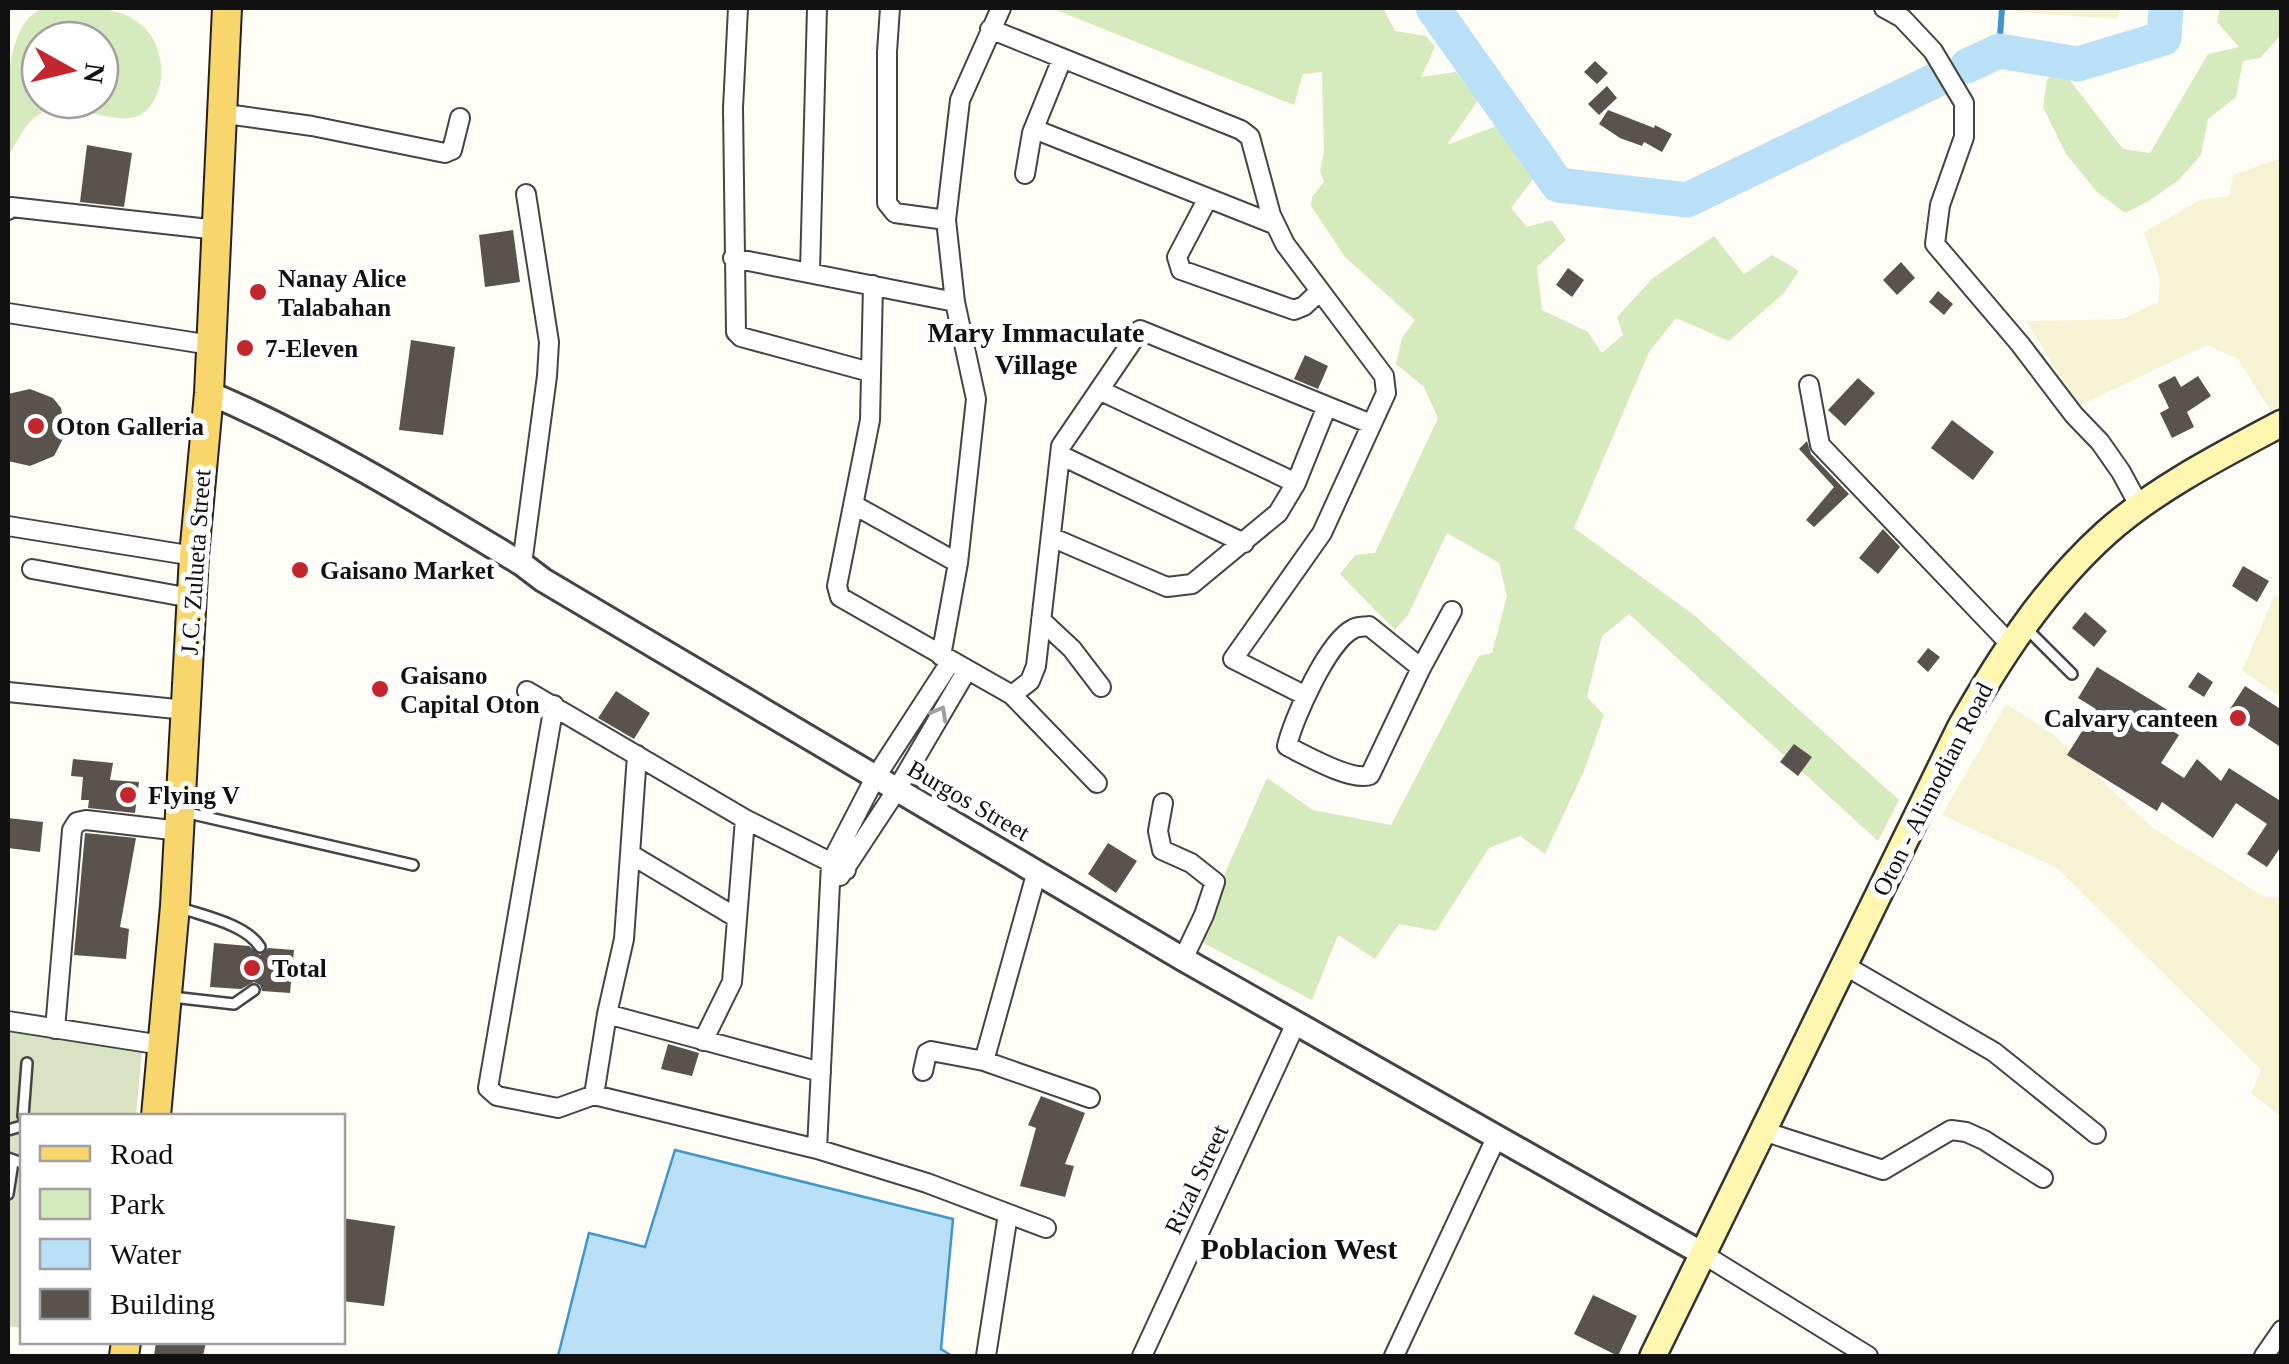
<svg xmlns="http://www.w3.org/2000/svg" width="2289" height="1364" viewBox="0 0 2289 1364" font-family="'Times New Roman',serif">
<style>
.farmland{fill:#f6f3d4}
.green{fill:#d5ebbd;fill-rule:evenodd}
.cemetery{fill:#d9e3c4}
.water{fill:#b9e0f7;stroke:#3f96cf;stroke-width:2.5}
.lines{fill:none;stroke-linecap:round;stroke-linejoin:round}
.stream{stroke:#3f96cf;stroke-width:6}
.river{stroke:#b9e0f7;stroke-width:35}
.building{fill:#5a524d}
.service-casing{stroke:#444;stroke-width:14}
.minor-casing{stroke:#444;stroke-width:22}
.tertiary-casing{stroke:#444;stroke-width:28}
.secondary-casing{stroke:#333;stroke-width:30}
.primary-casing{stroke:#222;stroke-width:32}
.service{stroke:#fff;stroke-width:9}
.minor{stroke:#fff;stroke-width:18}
.tertiary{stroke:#fff;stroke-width:22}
.secondary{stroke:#fff6b0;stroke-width:25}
.primary{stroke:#f9d66b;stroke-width:28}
.oneway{stroke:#a0a0a0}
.poi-dot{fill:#c4262e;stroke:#fff;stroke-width:4}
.labels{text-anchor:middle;stroke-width:10;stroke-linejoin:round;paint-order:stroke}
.poi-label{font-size:25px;font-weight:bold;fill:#111;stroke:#fff;text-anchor:start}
.street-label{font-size:25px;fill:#111;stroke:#fff}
.neighbourhood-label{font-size:28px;font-weight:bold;fill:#111;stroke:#fff}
.quarter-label{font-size:30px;font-weight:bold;fill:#111;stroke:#fff}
</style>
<rect width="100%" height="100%" fill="#fffdf5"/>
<path class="farmland" d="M2017,8H2120L2117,19L2015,12Z
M2281,158V406L2271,411L2238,359L2207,345L2079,406L2026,321L2122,319L2158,302L2160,278L2144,232L2200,200L2229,196L2233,175Z
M2275,595L2281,598V698L2242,670Z
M2006,704L2054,735L2150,826L2266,898L2281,897V1117L2251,1093L2261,1070L2057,868L1942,815Z"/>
<path class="green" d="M47,8C74,8 104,4 130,17C144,25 154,36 158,51C163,67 163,81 156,96C136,144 83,98 46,111C28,117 17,141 8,157C7,119 0,16 47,8ZM40,40H100V100H40Z
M1051,8H1383L1395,31L1426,36L1435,47L1421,77L1456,72L1478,100L1447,145L1522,116L1549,158L1511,208L1527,227L1552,220L1566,240L1537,267L1542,310L1588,332L1602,353L1623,335L1617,317L1653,278L1714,236L1744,274L1772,255L1799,271L1784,293L1729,341L1676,318L1649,352L1574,528L1694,615L1899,800L1878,841L1629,614L1602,636L1587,697L1604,715L1584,771L1545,854L1520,836L1489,848L1436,931L1399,924L1375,959L1338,935L1312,1000L1196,939L1267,778L1313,810L1391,825L1479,656L1492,653L1507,596L1499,563L1447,533L1408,615L1395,630L1340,574L1355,555L1375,553L1438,418L1424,387L1396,364L1402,338L1415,320L1345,257L1311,206L1312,197L1324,182L1320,170L1324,153L1322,72L1303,74L1294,105Z
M2220,8H2281V35L2260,58L2243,61L2236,97L2208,119L2201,155L2179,180L2147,202L2125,213L2096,191L2066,154L2043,107L2047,79L2062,70L2123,149L2150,153L2208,54L2239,47L2217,22Z"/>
<path class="cemetery" d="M8,1032L142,1049L136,1116H22V1328L8,1326Z"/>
<path class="water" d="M675,1150L953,1219L941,1349L952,1356H558L589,1233L645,1247Z"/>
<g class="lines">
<path class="stream" d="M1999,51L2002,8"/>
<path class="river" d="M1433,8L1558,185L1687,200L1936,80
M1967,66L1999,51L2078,64L2164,38L2166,8"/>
</g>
<path class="building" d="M1595,61L1608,73L1597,84L1584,72Z
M1607,86L1617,98L1599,115L1588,104Z
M1608,110L1654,128L1655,125L1672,134L1662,152L1644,142L1642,146L1620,138L1599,124Z
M87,145L132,153L124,207L80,202Z
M513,230L520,282L485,287L479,235Z
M1901,262L1915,278L1897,295L1883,280Z
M1568,268L1584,280L1572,297L1556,285Z
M1938,291L1953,304L1944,315L1929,302Z
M411,340L455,347L443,435L399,430Z
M1305,355L1328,366L1318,389L1294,379Z
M2175,376L2181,387L2198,376L2211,396L2187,412L2194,427L2172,438L2160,413L2169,408L2158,385Z
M1858,378L1875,393L1845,426L1828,410Z
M30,389L53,398L61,408L66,433L54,456L30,466L8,461V394Z
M1952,420L1994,452L1973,480L1931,448Z
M1807,441L1811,454L1849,494L1814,527L1806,520L1834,487L1799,449Z
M1883,529L1900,547L1878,574L1859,558Z
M2243,566L2269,581L2257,602L2232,586Z
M2085,612L2107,631L2094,647L2072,628Z
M1928,648L1940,657L1928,672L1917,662Z
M2097,667L2179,717L2171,730L2179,735L2161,763L2184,778L2197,759L2221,781L2229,768L2282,802V845L2267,867L2247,854L2267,824L2236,803L2213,838L2162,802L2157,811L2067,755L2096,709L2078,698Z
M2198,672L2213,682L2204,697L2188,687Z
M2245,686L2282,710V748L2228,712Z
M616,691L650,713L634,739L598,718Z
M1794,744L1812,757L1798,776L1780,762Z
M73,759L113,763L110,780L139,782L135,813L88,808L89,800H81L83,777L71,776Z
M8,818L43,822L40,852L8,848Z
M85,833L136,838L120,927L129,929L126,959L74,955Z
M1108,843L1137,861L1116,893L1088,874Z
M214,943L249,946L260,955L268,948L294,950L290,993L262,991L260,985L254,982L241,989L210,987Z
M668,1044L699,1053L692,1076L661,1069Z
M1041,1096L1085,1113L1065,1164L1074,1166L1065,1197L1020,1186L1036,1128L1028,1125Z
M342,1218L395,1226L384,1306L342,1301Z
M1593,1295L1637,1316L1618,1356L1574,1334Z
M156,1342H206L203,1356H154Z"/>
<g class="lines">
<defs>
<path id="service" d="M2026,628L2072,674
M184,812L413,865
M178,907C203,916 246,924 260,947
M172,997L234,1004L254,990
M23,1116L27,1063
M8,1130L22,1126
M8,1158L22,1163
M8,1194L13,1162"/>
<path id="minor" d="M738,8L733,108L736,332L741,337L870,372
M890,8L887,52V203L895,213L946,220
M1884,8L1902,18L1933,51L1964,103V137L1940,205L1935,244L2020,344L2074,415L2100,442L2121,472L2140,507
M990,29L1241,130L1250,137L1271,215L1285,244L1384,376L1386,393L1322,533L1233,659L1304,695
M219,113L312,126L445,153L452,150L460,118
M1034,129L1276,225
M1025,174L1032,133L1062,59
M1208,198L1177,257L1181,270L1294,310L1304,306L1320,291
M8,210L11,207L218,230
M733,258L955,302
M810,271L817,8
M873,285L870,420L837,586L840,597L1012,695L1097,783
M8,313L211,345
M1809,385L1820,445L2011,645
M1099,390L1296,483
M1060,455L1244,543
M854,505L958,563
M8,526L194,556
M1051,537L1167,587L1192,584L1278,513L1296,483L1327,406
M522,564L547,376L549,342L526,194
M32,569L191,598
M1041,620L1072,649L1101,687
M941,656L958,563L976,399L955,302L946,220L960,100L1001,8
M1421,668L1369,626C1364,627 1358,626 1353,629C1328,641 1293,719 1287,746C1305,755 1352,782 1370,775L1421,668L1452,611
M527,691L745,819L846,870
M8,692L186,710
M1012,695L1030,681L1036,666L1061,446L1140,330L1371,424
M554,705L488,1088L497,1096L558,1108L594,1095L607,1014L624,939L637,755
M1163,803L1158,831L1162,850L1191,863L1215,882L1204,915L1183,959
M630,854L737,918
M840,876L896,791L967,670
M1844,965L1994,1052L2096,1134
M607,1014L821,1072
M8,1021L162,1045
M55,1029L72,830L77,822L86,820L180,831
M703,1041L732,982L745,819
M984,1061L1037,871
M923,1071L927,1053L931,1051L984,1061L1090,1098
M594,1095L817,1149L927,1183L1046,1228
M1763,1131L1883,1170L1951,1130L1966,1132L1984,1140L2043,1178
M817,1149L831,863L875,778L951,661
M1703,1254L1868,1356
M986,1356L1008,1214
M1142,1356L1296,1023
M1394,1356L1497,1136
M2264,1356L2282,1330"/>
<path id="tertiary" d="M209,393C319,440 419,502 522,564L543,580L1183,959L1703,1254"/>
<path id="secondary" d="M1653,1356L1960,728C2000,657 2045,588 2106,533C2155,489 2224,454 2282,423"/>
<path id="primary" d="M156,1116L175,906L194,556L209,393L227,8
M124,1356L126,1342"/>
</defs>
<use href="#service" class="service-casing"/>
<use href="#minor" class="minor-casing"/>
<use href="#tertiary" class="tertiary-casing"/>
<use href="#secondary" class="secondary-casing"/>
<use href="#primary" class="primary-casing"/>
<use href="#service" class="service"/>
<use href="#minor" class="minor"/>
<use href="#tertiary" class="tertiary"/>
<use href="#secondary" class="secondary"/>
<use href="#primary" class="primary"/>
</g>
<defs><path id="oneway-chevron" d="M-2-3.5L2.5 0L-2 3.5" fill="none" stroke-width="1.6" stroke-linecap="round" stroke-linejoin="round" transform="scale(2.5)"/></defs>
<use class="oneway" href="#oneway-chevron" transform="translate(940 713) rotate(-61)"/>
<g class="poi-dot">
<circle cx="258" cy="292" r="10"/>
<circle cx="245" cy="348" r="10"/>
<circle cx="36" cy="426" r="10"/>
<circle cx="300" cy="570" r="10"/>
<circle cx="380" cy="689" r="10"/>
<circle cx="2238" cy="718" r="10"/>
<circle cx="128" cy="795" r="10"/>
<circle cx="252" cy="968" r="10"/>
</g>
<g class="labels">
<g class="poi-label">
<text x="278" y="287">Nanay Alice<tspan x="278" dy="29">Talabahan</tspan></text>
<text x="265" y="357">7-Eleven</text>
<text x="56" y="435">Oton Galleria</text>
<text x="320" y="579">Gaisano Market</text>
<text x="400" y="684">Gaisano<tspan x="400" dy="29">Capital Oton</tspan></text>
<text x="2218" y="727" text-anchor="end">Calvary canteen</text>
<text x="148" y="804">Flying V</text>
<text x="272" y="977">Total</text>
</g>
<g class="street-label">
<text transform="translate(195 562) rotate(-86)" y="9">J.C. Zulueta Street</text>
<text transform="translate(1932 789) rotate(-63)" y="9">Oton - Alimodian Road</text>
<text transform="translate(969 800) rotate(30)" y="9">Burgos Street</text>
<text transform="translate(1196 1179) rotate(-65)" y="9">Rizal Street</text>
</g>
<g class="neighbourhood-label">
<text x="1036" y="342">Mary Immaculate<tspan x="1036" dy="32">Village</tspan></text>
</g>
<g class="quarter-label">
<text x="1299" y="1259">Poblacion West</text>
</g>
</g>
<rect width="2289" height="1364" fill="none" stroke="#111111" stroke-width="20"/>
<rect x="20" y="1114" width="325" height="230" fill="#ffffff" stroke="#a0a0a0" stroke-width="2.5"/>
<rect x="40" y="1146" width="50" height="15" fill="#f9d66b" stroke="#a0a0a0" stroke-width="2.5"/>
<text x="110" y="1164" font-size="30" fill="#111111">Road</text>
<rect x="40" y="1189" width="50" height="30" fill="#d5ebbd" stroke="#a0a0a0" stroke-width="2.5"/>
<text x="110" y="1214" font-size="30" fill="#111111">Park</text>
<rect x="40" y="1239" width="50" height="30" fill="#b9e0f7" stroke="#a0a0a0" stroke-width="2.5"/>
<text x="110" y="1264" font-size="30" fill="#111111">Water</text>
<rect x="40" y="1289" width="50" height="30" fill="#5a524d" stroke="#a0a0a0" stroke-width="2.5"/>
<text x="110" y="1314" font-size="30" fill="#111111">Building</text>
<g transform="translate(70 70) rotate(98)"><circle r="48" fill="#ffffff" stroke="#a0a0a0" stroke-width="2.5"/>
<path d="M0-8L18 38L0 25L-18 38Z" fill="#c4262e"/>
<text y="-15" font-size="28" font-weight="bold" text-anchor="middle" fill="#111111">N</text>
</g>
</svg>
